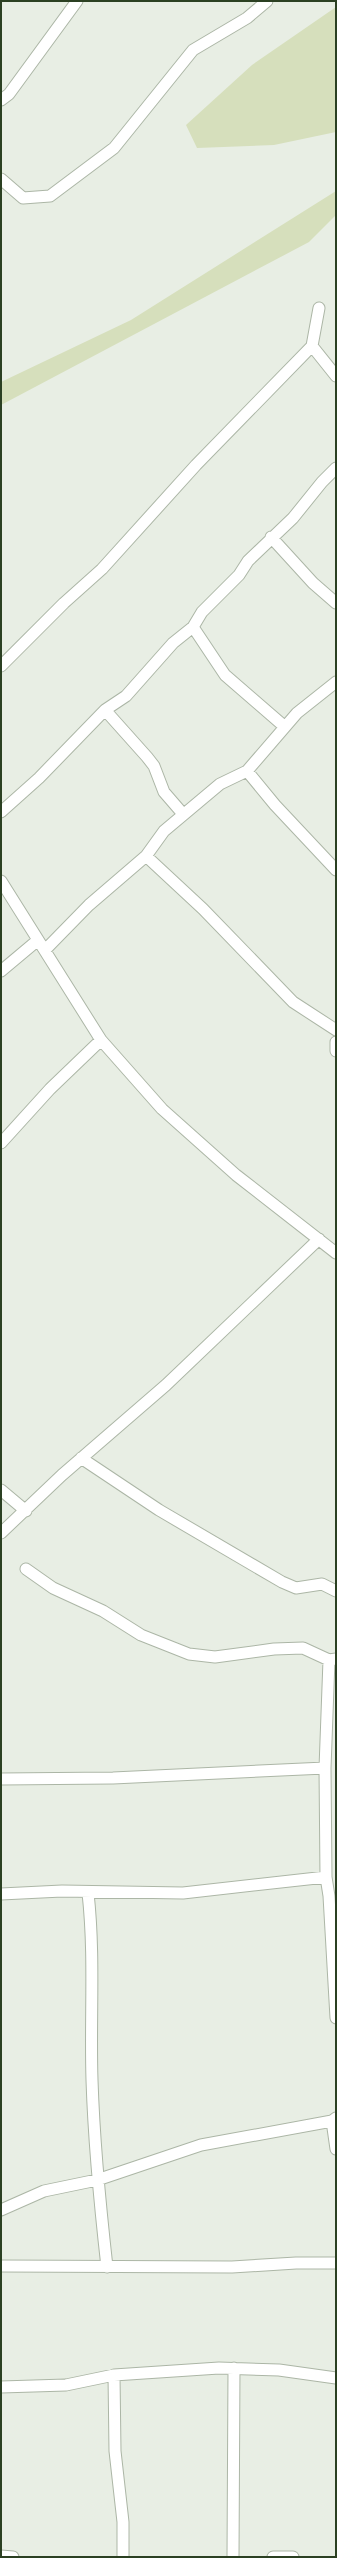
<svg xmlns="http://www.w3.org/2000/svg" width="337" height="2558" viewBox="0 0 337 2558" font-family="'Public Sans',sans-serif">
<style>
.green{fill:#d6dfbc}
.lines{fill:none;stroke-linecap:round;stroke-linejoin:round}
.street-casing{stroke:#acb6a6;stroke-width:13}
.street{stroke:#fff;stroke-width:11}
</style>
<rect width="100%" height="100%" fill="#e8eee4"/>
<path class="green" d="M336,7V132L274,145L197,148L186,125L252,65Z
M336,191V215L309,242L1,405V382L131,320Z"/>
<g class="lines">
<defs>
<path id="street" d="M1,100L9,94L77,1
M1,179L23,198L50,196L114,148L193,50L247,18L267,1
M319,308L312,346L336,376
M271,537L313,583L336,603
M193,627L225,675L285,727
M1,666L64,603L102,569L196,465L312,346
M105,710L126,696L173,643L193,627L202,612L239,575L248,561L293,518L322,482L336,468
M247,771L275,805L336,870
M1,812L39,778L105,710L147,757L154,766L164,792L183,814
M146,856L203,909L293,1002L336,1030
M1,881L101,1040L162,1109L236,1175L336,1253
M45,950L89,905L146,856L164,831L220,784L247,771L297,713L336,682
M1,971L38,940
M336,1042V1051
M1,1143L50,1089L101,1040
M81,1458L159,1510L282,1582L296,1588L322,1584L336,1591
M1,1490L26,1511
M1,1533L62,1475L166,1385L319,1239
M26,1569L53,1588L103,1611L141,1635L189,1654L215,1657L274,1649L303,1648L329,1660L336,1659
M329,1660L325,1768L326,1877L329,1896L336,2018
M1,1779L113,1778L325,1768
M88,1893C95,1956 90,2018 92,2080C94,2143 100,2205 107,2267
M1,1894L62,1891L183,1893L326,1877
M332,2121L336,2149
M1,2210L44,2191L97,2180L201,2145L332,2121L336,2118
M1,2266L232,2267L296,2263H336
M114,2375L115,2451L123,2522V2557
M1,2387L66,2385L114,2375L219,2368L279,2370L336,2378
M1,2556L13,2557
M233,2557L234,2368
M273,2557H293"/>
</defs>
<use href="#street" class="street-casing"/>
<use href="#street" class="street"/>
</g>
<rect width="337" height="2558" fill="none" stroke="#2b4022" stroke-width="4"/>
</svg>
